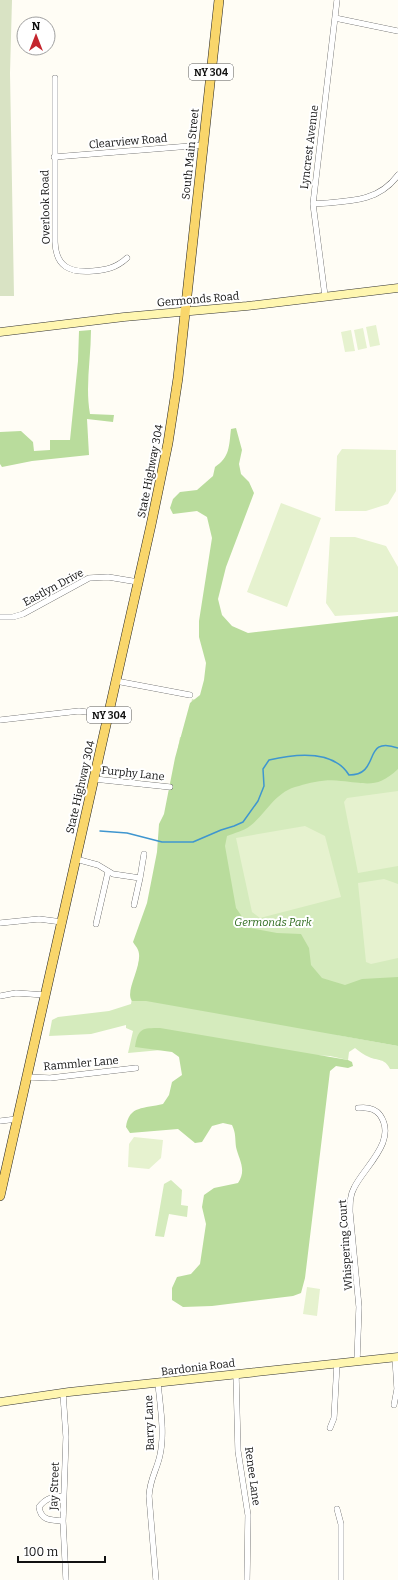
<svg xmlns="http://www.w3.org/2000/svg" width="398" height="1580" viewBox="0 0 398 1580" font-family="Bitter,serif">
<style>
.green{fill:#d5ebbd}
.forest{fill:#b9dc9c}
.cemetery{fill:#d9e3c4}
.pitch{fill:#e6f2cf}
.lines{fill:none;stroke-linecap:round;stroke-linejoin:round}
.stream{stroke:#3f96cf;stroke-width:1.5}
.street-casing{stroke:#444;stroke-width:6}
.secondary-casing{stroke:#333;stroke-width:9}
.primary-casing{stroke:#222;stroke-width:10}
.street{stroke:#fff;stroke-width:5.5}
.secondary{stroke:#fff6b0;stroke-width:8}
.primary{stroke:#f9d66b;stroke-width:9}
.labels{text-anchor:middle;stroke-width:4;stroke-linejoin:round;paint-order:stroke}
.shield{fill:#fff;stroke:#585858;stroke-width:1}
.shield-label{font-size:10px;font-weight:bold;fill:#111}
.street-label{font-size:11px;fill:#111;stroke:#fff}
.park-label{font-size:11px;font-style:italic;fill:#2f6b1f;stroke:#fff}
</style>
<rect width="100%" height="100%" fill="#fffdf5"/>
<path class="green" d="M398,619V1044L332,1034L398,1046V1069H390C385,1058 378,1061 369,1057C364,1055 359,1051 355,1048L349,1052L348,1060L330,1056L183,1048L128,1053L133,1031L126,1028V1025L91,1034L49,1036L52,1020L58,1017L109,1011L131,1004L180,737L185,738L192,699L207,703Z
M171,1180L182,1190L181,1205L188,1206L187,1217L169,1214L164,1237L155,1236L164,1184Z"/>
<path class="forest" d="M91,330C91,358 85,386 90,414L114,415L113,422L87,419L89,455L32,461L2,467L0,464V432L21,431L33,442L34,451L50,450V440H70L78,361L79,331Z
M236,428L242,450L239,464L241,474L249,482L254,493L226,567L218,599L222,615L232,626L248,633L398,616V769C377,789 367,783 341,781C327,779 312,782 299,786C275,791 267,813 250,826C244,831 234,833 227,836L225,846L236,908L250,928L277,933L301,934L309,948L311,965L322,978L345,985L362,979L398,977V1046L214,1013L146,1001H132C124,991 144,964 138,950C137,947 134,944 133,942L147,903L157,852L159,824L164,814L175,758L190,703L200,695L204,680L206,663L199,637V621L212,538L207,517L197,511L173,514L170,508L173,499L180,492L197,490L213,476L215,467C230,457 229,446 231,429Z
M160,1028L348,1060L352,1062L353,1066L348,1068L336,1066L330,1071L305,1278L301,1293L293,1296L212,1306L183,1307L172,1300V1288L177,1277L191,1274L200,1264L206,1224L202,1207L204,1195L214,1188L238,1183C247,1170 239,1160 236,1147C235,1139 236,1133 232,1125L223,1123L212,1126L202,1142L195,1143L178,1129L130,1133L126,1127C129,1105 144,1109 163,1104L169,1095L172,1082L182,1075L179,1057L172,1052L135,1047C138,1028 142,1028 160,1028Z"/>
<path class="cemetery" d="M0,0H12L10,73L14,296H0Z"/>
<path class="pitch" d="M376,325L380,345L370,347L366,327Z
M363,328L367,348L358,350L354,330Z
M351,330L355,351L345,352L341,332Z
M342,449L396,450V491L388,504L366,511H335L337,456Z
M281,503L321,518L287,607L247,592Z
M330,537H355L386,546L398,567V612L335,616L326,603Z
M398,791V866L358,873L344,802L347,798Z
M305,826L325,836L341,897L260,918L252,912L236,838Z
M384,879L398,884V958L371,964L366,962L358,883Z
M134,1137L163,1140L161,1158L149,1169L128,1167L129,1144Z
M307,1287L320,1289L317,1316L303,1314Z"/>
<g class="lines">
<path class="stream" d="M100,831L127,833L162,842H193L221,830L234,826L243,822L258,801L264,786L263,769L269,760C295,754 333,749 349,775C382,775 361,735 398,748"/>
<defs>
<path id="street" d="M335,18L398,31
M55,78V242C56,267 70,273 93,271C106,270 116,268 127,258
M54,157L203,145
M313,204C345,201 377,204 398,175
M325,296L313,204L337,0
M0,617H13L23,614L89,578L108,577L138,582
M116,681L190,695
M0,720L79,711L109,715
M94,779L170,787
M76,859L98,865L113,874L140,878L134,905
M140,878L144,854
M0,923L39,919L62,922
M96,924L108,872
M0,996L16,993L45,995
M27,1077L50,1078L136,1068
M0,1121L17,1119
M357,1361L359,1307L350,1212C350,1203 350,1195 354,1188C364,1167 398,1141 380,1115C375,1108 366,1107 358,1108
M236,1374L238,1451L248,1515L247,1580
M63,1393L66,1437L63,1521L66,1580
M394,1405L397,1389L395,1357
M330,1428L334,1418L337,1363
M63,1496C52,1497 46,1498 39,1507C41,1521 51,1520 63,1521
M337,1509L341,1524V1580
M156,1580L149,1496C150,1478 157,1470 160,1455C165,1432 160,1406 158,1383"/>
<path id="secondary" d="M0,332L124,317L247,306L398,288
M0,1402L69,1392L398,1357"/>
<path id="primary" d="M0,1196L151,525L168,443L178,378L219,0"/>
</defs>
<use href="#street" class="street-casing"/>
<use href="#secondary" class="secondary-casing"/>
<use href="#primary" class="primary-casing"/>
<use href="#street" class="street"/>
<use href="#secondary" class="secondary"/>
<use href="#primary" class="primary"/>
</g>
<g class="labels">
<g class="shield">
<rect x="189" y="64" width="44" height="16" rx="3"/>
<rect x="87" y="707" width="44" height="16" rx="3"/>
</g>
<g class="shield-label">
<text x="211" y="76">NY 304</text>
<text x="109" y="719">NY 304</text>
</g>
<g class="street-label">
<text transform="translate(128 141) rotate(-5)" y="4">Clearview Road</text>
<text transform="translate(309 147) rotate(-83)" y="4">Lyncrest Avenue</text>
<text transform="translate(190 154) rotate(-84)" y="4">South Main Street</text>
<text transform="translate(45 207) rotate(-91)" y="4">Overlook Road</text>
<text transform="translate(198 299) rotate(-5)" y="4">Germonds Road</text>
<text transform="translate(150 471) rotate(-79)" y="4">State Highway 304</text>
<text transform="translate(53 587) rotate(-28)" y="4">Eastlyn Drive</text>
<text transform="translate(133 773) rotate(6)" y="4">Furphy Lane</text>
<text transform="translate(80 787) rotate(-77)" y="4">State Highway 304</text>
<text transform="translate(81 1063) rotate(-5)" y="4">Rammler Lane</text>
<text transform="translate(345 1245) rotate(-94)" y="4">Whispering Court</text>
<text transform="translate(198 1367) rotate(-7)" y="4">Bardonia Road</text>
<text transform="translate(149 1423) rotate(-92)" y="4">Barry Lane</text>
<text transform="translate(253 1476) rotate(82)" y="4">Renee Lane</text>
<text transform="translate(54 1486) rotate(-88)" y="4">Jay Street</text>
</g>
<g class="park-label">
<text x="273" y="926">Germonds Park</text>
</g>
</g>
<g transform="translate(36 36)"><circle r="19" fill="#ffffff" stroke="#a0a0a0"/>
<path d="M0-3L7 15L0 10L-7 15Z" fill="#c4262e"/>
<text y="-6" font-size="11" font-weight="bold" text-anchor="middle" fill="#111111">N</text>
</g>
<path d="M18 1556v6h87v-6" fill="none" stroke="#111111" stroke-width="2"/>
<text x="24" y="1556" font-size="12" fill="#111111" stroke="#ffffff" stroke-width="3" paint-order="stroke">100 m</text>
</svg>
